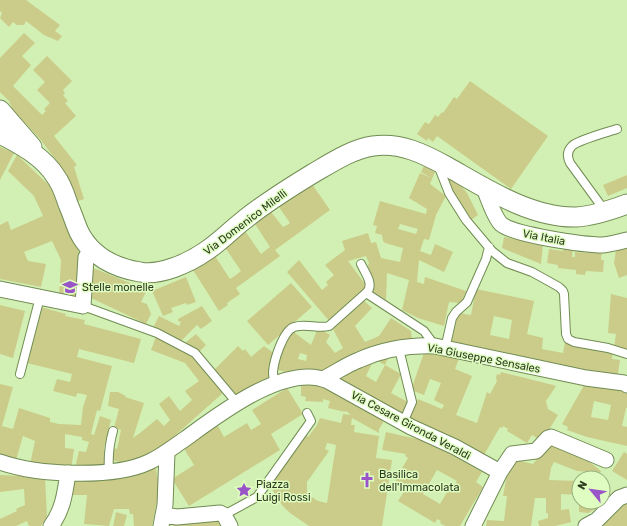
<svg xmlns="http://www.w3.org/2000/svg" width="627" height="526" viewBox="0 0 627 526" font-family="Rubik,sans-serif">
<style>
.building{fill:#cbcc8a;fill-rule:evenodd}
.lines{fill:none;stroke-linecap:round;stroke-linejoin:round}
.service-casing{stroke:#718c53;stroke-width:10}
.minor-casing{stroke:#718c53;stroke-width:17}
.tertiary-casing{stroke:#718c53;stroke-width:21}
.service{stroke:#fff;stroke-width:8}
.minor{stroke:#fff;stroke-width:15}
.tertiary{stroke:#fff;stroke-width:19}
.labels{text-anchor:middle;stroke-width:3;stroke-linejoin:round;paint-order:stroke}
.street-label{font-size:11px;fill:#2e3921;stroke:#dffdc0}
.poi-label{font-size:11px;fill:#2e3921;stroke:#dffdc0;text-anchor:start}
</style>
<rect width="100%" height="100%" fill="#d2f0b3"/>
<path class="building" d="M0,0H26L60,25L55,31L62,36L58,41L44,35L26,21L24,25H17L13,22L9,27L0,18L2,13L0,11Z
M24,33L35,43L22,56L31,65L13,86L42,115L46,111L44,109L50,103L37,90L45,82L33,70L47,56L72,81L63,90L65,93L63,95L68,101L65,103L76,116L54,136L77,165L74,167L84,199L75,202L66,173L40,139L10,107L12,106L9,103L10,102L0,92V58Z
M470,81L548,136L511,189L437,136L433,142L428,138L427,141L417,134L425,122L429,124L435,115L438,117L442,112L443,113L454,97L457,99Z
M0,147L14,153L0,180Z
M17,155L52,188L79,253L77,300L59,297L61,260L52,241L24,252L28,261L46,264L41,287L0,279V225L8,221L11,230L43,216L34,196L8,171Z
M424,166L435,172L430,184L446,196L436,215L429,240L424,239L420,251L431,255L435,244L453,252L444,272L419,260L417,282L424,284L425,277L466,291L461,303L449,302L444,326L418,318L402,310L409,280L387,273L386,300L372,291L368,265L369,263L366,256L348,261L368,288L331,323L287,272L299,260L322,290L328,285L326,282L334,275L325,265L345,250L342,241L368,233L371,243L376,242L381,258L400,262L403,248L385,243L383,241L382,235L375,233L377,226L373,225L380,201L426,214L427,209L409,198L420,173L431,178L421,172ZM400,224L418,229L416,234L398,229Z
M627,175V188L608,196L603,185Z
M449,176L455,179L467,193L478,215L471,220L448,184L446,179Z
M312,184L330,210L275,250L280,256L236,288L240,294L227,303L228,305L219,311L193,270L215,256L230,279L236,275L241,271L224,246L245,231L261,254L270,247L255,224L271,212L283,227L287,225L290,223L279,207Z
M504,237L543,244L541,264L502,248Z
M564,246L573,247L572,257H575V252L586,253L587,248L602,249L601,260H604L603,272L586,271L585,275L576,274V270L558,268V265L547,263L549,249L563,251Z
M627,247V275L619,278L614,263L616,250Z
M94,269H96L147,290L141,302L147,304L151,314L146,324L91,298V270Z
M186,277L196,302L187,305L186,303L171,308L173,312L163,316L152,291Z
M291,283L312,307L268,345L247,321Z
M476,289L534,301L527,334L543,338L542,349L563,353L565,342L613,352L612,359L620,360L617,380L450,346L458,313L471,315ZM494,316L512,320L509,339L490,335Z
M611,294L627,298V352L614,348L616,334L608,333Z
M362,299L372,308L355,326L365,342L379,336L391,318L411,331L412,340L316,377L289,373L275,369L283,342L291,330L311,345L318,328L330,335L326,342L335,353L343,348L333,329ZM300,353L307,355L306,361L298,359Z
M0,305L25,311L13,358L0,354Z
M202,306L212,321L201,329L197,325L181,341L153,328L159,316L179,326L181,322L178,321V319Z
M41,307L66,314L65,316L85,320L84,324L141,339L134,363L79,349L77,357L112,366L100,411L97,410L91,434L94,435L100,416L111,420L104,447V469L75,468L79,451L86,452L89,442L82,440V437L65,434V448L74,449L71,470L30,464L35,441L23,436L16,460L0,455V384L13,387L2,426L13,429L19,408L50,418V422L59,424L81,425L83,407L87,395L77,393L76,397L53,391L57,379L70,382L72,374L27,363Z
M196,334L206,345L199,352L185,343Z
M156,337L194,355L224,392L151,457L125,463L111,460L115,448L117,449L121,430L114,428L119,409L108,406L110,392H118L126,396L125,397L144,403L133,438L140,433L157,419L164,426L170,420L159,404L169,396L180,411L192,400L185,391L199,381L185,363L151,350Z
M238,346L243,351L245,349L251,357L264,346L275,354L272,372L268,379L236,395L214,370Z
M425,350L460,356L455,369L472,376L456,415L477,423L487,392L490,394L497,381L496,378L497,374L500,375L501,372L553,385L556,386L546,401L548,409L558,415L542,441L532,435L527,443L507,431L508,429L503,426L502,428L500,427L484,455L468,445L409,420L418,399L442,409L444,405L434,400L441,383L430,379L424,395L411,390Z
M389,354H390L385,365L374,359L366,376L376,382L385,365L401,374L391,393L408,402L400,418L334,382L336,374L357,362Z
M301,380L324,382L383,420V423L379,429V433L352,418L351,425H355L354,432L379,436L376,458L392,460L382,526H309L290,513L282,505L276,496L270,485L306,435L308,437L317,425L320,418L341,423L343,414L351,415L346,411L345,412L328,408L330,401L323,399V402L305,401L306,397L301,396ZM327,443L336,445L327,503L318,501L310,496L307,492V482L329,451L325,449Z
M586,382L627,389V408H626L622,426L627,427V446L587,437L567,430L568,427L562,424ZM594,401L611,405L608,420L591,417Z
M287,388L303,414L271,434L280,450L189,506L172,479L194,465L183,447L218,426L224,437L247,423L251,430L261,424L252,410Z
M386,432L439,444L437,446L482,472L476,482L483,487L460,526H445L440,523L441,521L437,519L435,523L398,501L407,487L395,480L408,458L405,456L406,454L382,450ZM437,470L457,481L454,486L452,484L440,504L423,494Z
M549,444L583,457L601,471L600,473L577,471L554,462L551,468L549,480L579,481V495L561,494V510L569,509L571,522L555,526H539L538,521L548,518V513H546V498H535L531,526H486L487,520L504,521L507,496H503L507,475L516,460L533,464Z
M624,452L627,454V480L612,471Z
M155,464L159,485L158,495L152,526H134L133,514H130L129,509H114L109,526L84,524L87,495H72L74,476Z
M0,475L45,477L47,517L41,526H29L27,521L16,526H0V519L17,511L16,509L25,505L24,489L0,492Z
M603,481H605L607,503L588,513L579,512V502H603Z
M627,499V526H601Z
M116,512L127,515L124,526H113Z
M217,520L220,526H172L178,523Z"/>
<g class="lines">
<defs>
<path id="service" d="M438,165L449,193L466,220L492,251L507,263L532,272L559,287L563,291L564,294L566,334L568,339L574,342L608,348L627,354
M605,211L570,163C567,157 567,151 572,146C578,140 608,132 617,129
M361,264C365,273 375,285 366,293L424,331L435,346
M83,306L157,333L195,353L237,403
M399,349L412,402L403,423
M445,349L452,318L456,312L467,302L486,259L489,247
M20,374L40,297
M274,384C274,380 273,376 273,372C274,360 283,331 294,327C306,323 318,329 329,326L366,293
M109,471C108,457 109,445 113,431
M224,515L257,497L311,421L307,413"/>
<path id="minor" d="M484,188C488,198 494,217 501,224C514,235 584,245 603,245C611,244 619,242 627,240
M0,289L83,306L86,257L93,251
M323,379C335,373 346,365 359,360C382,350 410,345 435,346L586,378L624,383L627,385
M0,462C37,475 113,479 149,462C162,456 173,447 185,439C218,415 286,362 328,381L411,427L455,447L500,472
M163,515L177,517L220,513L224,515L230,526
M51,526C63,510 65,493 68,473
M161,526L165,505L167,453
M473,526L500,472L512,454L536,451L548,438L551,437L606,460
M586,526L597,520L619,498L627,495"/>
<path id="tertiary" d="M0,110L32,147
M0,134C20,144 44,157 56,177C62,185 65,195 68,204C72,213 75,223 79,232C91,256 115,268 140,272C160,276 189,263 206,251C220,242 231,230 244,220C265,203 289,188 312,174C331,163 352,149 373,146C401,142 424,154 448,167C485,188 531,218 576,217C594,216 611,210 627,204"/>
</defs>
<use href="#service" class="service-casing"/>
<use href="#minor" class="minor-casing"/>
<use href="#tertiary" class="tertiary-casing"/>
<use href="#service" class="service"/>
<use href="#minor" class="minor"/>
<use href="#tertiary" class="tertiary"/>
</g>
<defs>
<symbol id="school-bare" viewBox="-9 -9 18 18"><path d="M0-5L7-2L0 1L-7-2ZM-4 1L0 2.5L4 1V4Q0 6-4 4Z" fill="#9954c8" stroke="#dffdc0" stroke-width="2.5" paint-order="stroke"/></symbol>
<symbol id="church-bare" viewBox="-9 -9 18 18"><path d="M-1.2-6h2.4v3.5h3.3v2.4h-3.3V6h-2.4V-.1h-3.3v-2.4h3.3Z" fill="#9954c8" stroke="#dffdc0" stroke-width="2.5" paint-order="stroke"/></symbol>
<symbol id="sight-bare" viewBox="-9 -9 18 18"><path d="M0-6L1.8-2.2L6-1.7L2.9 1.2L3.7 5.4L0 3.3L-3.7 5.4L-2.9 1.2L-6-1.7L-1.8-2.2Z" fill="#9954c8" stroke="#dffdc0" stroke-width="2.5" paint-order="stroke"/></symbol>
</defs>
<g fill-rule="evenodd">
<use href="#school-bare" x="59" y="276" width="22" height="22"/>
<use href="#church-bare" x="356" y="469" width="22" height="22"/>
<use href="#sight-bare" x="233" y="479" width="22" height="22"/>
</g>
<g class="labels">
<g class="street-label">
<text transform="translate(245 222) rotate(-37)" y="4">Via Domenico Milelli</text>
<text transform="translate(544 237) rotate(11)" y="4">Via Italia</text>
<text transform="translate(484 358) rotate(11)" y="4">Via Giuseppe Sensales</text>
<text transform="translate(411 425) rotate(28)" y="4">Via Cesare Gironda Veraldi</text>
</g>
<g class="poi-label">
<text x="82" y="291">Stelle monelle</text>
<text x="379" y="478">Basilica<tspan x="379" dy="13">dell'Immacolata</tspan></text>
<text x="256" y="488">Piazza<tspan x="256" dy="13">Luigi Rossi</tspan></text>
</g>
</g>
<g transform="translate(591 490) rotate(299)"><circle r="19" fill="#dffdc0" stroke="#98af80"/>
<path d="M0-3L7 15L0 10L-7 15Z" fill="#9954c8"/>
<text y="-6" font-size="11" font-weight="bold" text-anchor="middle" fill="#2e3921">N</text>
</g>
</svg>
